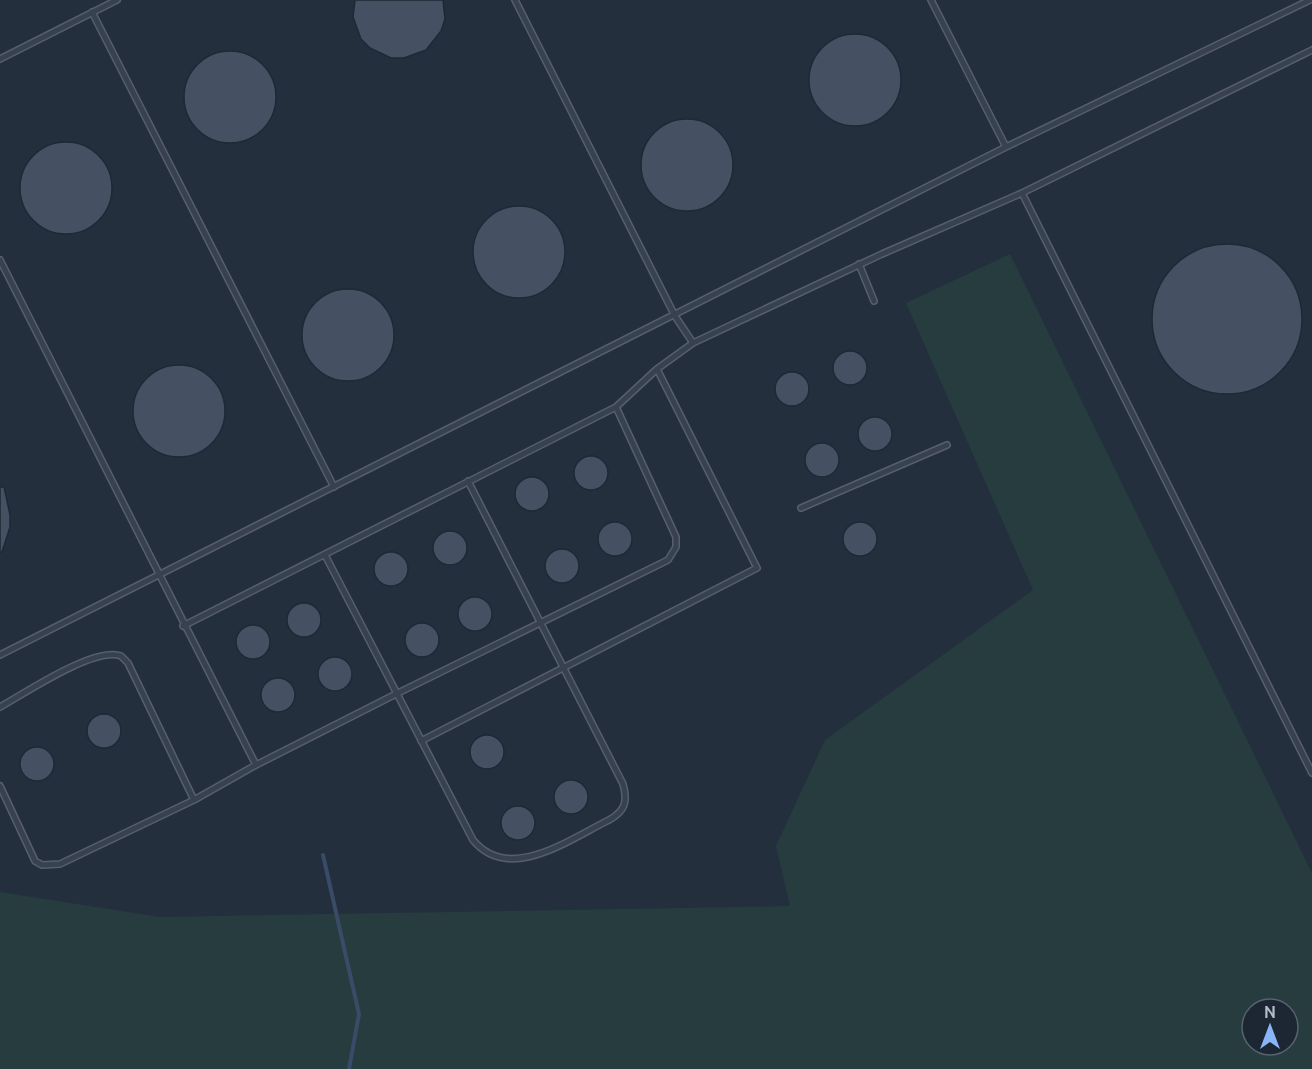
<svg xmlns="http://www.w3.org/2000/svg" width="1312" height="1069" viewBox="0 0 1312 1069" font-family="Ubuntu,sans-serif">
<style>
.green{fill:#263c3f;fill-rule:evenodd}
.lines{fill:none;stroke-linecap:round;stroke-linejoin:round}
.stream{stroke:#394c67;stroke-width:4}
.building{fill:#455162;stroke:#1f2835;stroke-width:1.5}
.lane-casing{stroke:#565f6c;stroke-width:8}
.lane{stroke:#38414e;stroke-width:5}
</style>
<rect width="100%" height="100%" fill="#242f3e"/>
<path class="green" d="M1010,254L1312,873V1069H0V892L160,917L790,906L776,846L825,740L1033,590L906,303ZM1252,1009H1288V1045H1252Z"/>
<g class="lines">
<path class="stream" d="M323,855L359,1014L349,1069"/>
</g>
<path class="building" d="M355,0H443L445,19L441,31L426,50L404,58H391L370,48L361,39L353,17Z
M809 80a46 46 0 1 1 92 0a46 46 0 1 1-92 0Z
M184 97a46 46 0 1 1 92 0a46 46 0 1 1-92 0Z
M641 165a46 46 0 1 1 92 0a46 46 0 1 1-92 0Z
M20 188a46 46 0 1 1 92 0a46 46 0 1 1-92 0Z
M473 252a46 46 0 1 1 92 0a46 46 0 1 1-92 0Z
M1152 319a75 75 0 1 1 150 0a75 75 0 1 1-150 0Z
M302 335a46 46 0 1 1 92 0a46 46 0 1 1-92 0Z
M833 368a17 17 0 1 1 34 0a17 17 0 1 1-34 0Z
M133 411a46 46 0 1 1 92 0a46 46 0 1 1-92 0Z
M775 389a17 17 0 1 1 34 0a17 17 0 1 1-34 0Z
M858 434a17 17 0 1 1 34 0a17 17 0 1 1-34 0Z
M805 460a17 17 0 1 1 34 0a17 17 0 1 1-34 0Z
M574 473a17 17 0 1 1 34 0a17 17 0 1 1-34 0Z
M515 494a17 17 0 1 1 34 0a17 17 0 1 1-34 0Z
M0,487H4L10,515V527L2,552H0Z
M598 539a17 17 0 1 1 34 0a17 17 0 1 1-34 0Z
M843 539a17 17 0 1 1 34 0a17 17 0 1 1-34 0Z
M433 548a17 17 0 1 1 34 0a17 17 0 1 1-34 0Z
M545 566a17 17 0 1 1 34 0a17 17 0 1 1-34 0Z
M374 569a17 17 0 1 1 34 0a17 17 0 1 1-34 0Z
M458 614a17 17 0 1 1 34 0a17 17 0 1 1-34 0Z
M287 620a17 17 0 1 1 34 0a17 17 0 1 1-34 0Z
M405 640a17 17 0 1 1 34 0a17 17 0 1 1-34 0Z
M236 642a17 17 0 1 1 34 0a17 17 0 1 1-34 0Z
M318 674a17 17 0 1 1 34 0a17 17 0 1 1-34 0Z
M261 695a17 17 0 1 1 34 0a17 17 0 1 1-34 0Z
M87 731a17 17 0 1 1 34 0a17 17 0 1 1-34 0Z
M470 752a17 17 0 1 1 34 0a17 17 0 1 1-34 0Z
M20 764a17 17 0 1 1 34 0a17 17 0 1 1-34 0Z
M554 797a17 17 0 1 1 34 0a17 17 0 1 1-34 0Z
M501 823a17 17 0 1 1 34 0a17 17 0 1 1-34 0Z"/>
<g class="lines">
<defs>
<path id="lane" d="M515,0L675,316L693,343
M931,0L1006,147
M92,12L334,487
M0,59L117,0
M1022,193L1312,773
M0,260L256,765
M859,264L874,301
M616,407L657,369L693,343L882,254L1022,193L1312,50
M801,508L947,445
M325,555L473,840C509,884 570,839 609,820C625,811 628,802 623,784L468,481
M0,655L1006,147L1310,0
M0,707C25,693 95,646 121,656L128,663L194,800
M421,741L757,568L657,369
M0,786L35,861L42,865L60,864L194,800L256,765L396,694L668,560L676,547V537L616,407L183,626"/>
</defs>
<use href="#lane" class="lane-casing"/>
<use href="#lane" class="lane"/>
</g>
<g transform="translate(1270 1027)"><circle r="28" fill="#1d2633" stroke="#59626f" stroke-width="1.5"/>
<path d="M0-4.5L10 22L0 15L-10 22Z" fill="#8ab4f8"/>
<text y="-9" font-size="16" font-weight="bold" text-anchor="middle" fill="#b4bcc9">N</text>
</g>
</svg>
